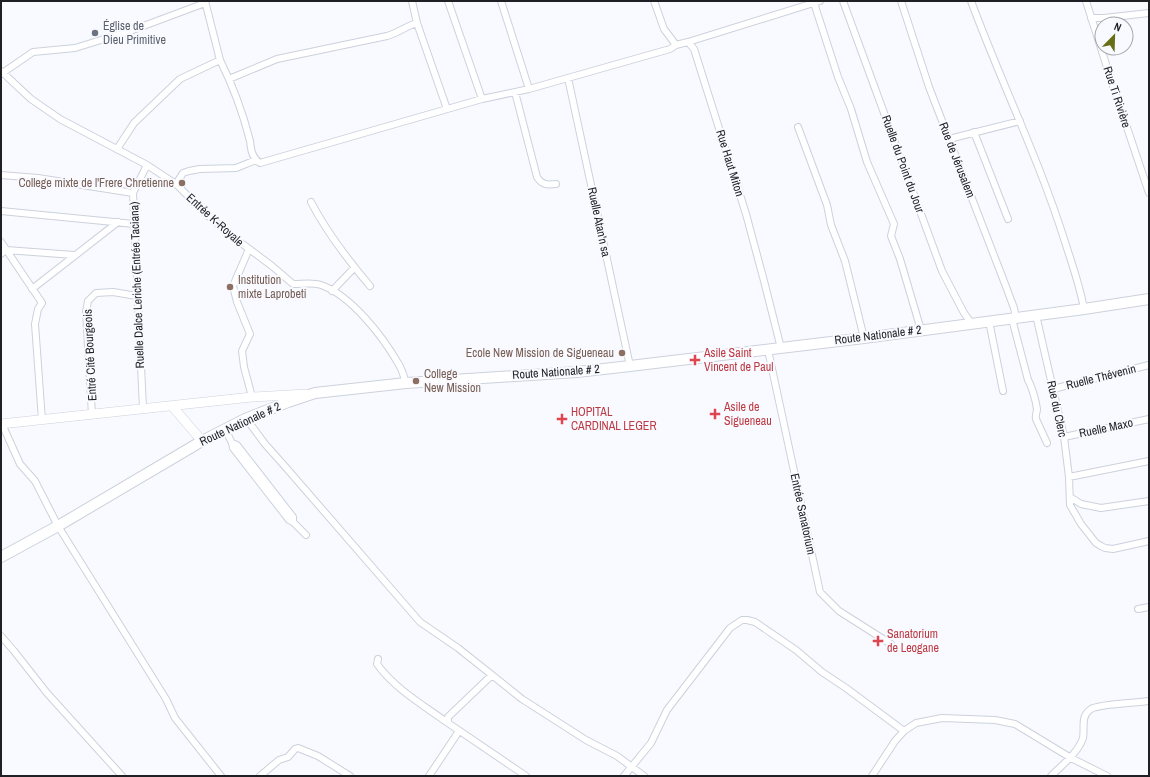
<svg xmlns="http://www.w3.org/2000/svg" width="1150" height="777" viewBox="0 0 1150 777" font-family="'Archivo Narrow',sans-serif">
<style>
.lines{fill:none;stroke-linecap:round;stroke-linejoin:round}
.minor-casing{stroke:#ccd1dc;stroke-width:8}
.secondary-casing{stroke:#ccd1dc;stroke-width:10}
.primary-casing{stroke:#ccd1dc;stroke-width:12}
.minor{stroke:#fff;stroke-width:6}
.secondary{stroke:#fff;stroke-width:9}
.primary{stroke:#fff;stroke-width:10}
.worship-dot{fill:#6b7280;stroke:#f8faff;stroke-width:1.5}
.education-dot{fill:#8d6e63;stroke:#f8faff;stroke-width:1.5}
.health-dot{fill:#e0444e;stroke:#f8faff;stroke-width:1.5}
.labels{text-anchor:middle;stroke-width:4;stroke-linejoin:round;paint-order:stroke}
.worship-label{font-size:12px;fill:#5b616d;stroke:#f8faff;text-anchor:start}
.street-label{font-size:12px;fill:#1e2024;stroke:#f8faff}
.education-label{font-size:12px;fill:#785e54;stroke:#f8faff;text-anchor:end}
.health-label{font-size:12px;fill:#be3a42;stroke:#f8faff;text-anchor:start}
</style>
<rect width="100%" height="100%" fill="#f8faff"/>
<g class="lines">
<defs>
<path id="minor" d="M412,1L417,23L447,109
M448,1L482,99
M501,1L529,89
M654,1L664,29L676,45L688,42L694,49L746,214L764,281L781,348
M843,1L942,271L964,313L972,324
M901,1L929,87L1005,284L1014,308L1016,318
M971,1C1001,82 1039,159 1065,242C1072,264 1080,286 1084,309
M1086,1L1112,83L1149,193
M814,3L838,77L851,109L867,162L894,224L891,236L900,259L921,330
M1091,18H1104L1149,13
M688,42L820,1
M220,60C233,86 243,113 250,141C251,150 252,158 260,163L482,99L529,89L670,49L676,45
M1,71L31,99L60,119L147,165L176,184L205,213L229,234L272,266L293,284C303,284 312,282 321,285C351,295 383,337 398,363C402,369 404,377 406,383
M1,74L33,52L75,48L130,31L205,3
M568,78L630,366
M229,79L277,59L387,36C398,33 406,26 417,23
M515,92L537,177C542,185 547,185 556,184
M798,127L827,205L831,225L845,261L864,338
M974,132L1008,219
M949,139L1020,121
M117,149L134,123L180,79L220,60L205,1
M1,175L38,178L133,193
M176,184L183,173L189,171L200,169L236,168L256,160
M311,202C327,233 348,260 370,286
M1,211L134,224
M1,242L42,303L38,309L35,324L42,420
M249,249L233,286L237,302L250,334L242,351L244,367L252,397
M1,254L6,250L74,255
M32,289L118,222
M332,291L354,268
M1036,315L1064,437L1069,477L1070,505L1081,524L1096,543L1101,546L1105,548L1113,549L1149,541
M1012,319L1028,380C1032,387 1036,401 1037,409C1037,413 1035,415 1036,419L1047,443
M989,321L1003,391
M768,350L820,592L839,611L891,644
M1053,389L1149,365
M143,409L133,193L147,165
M92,415L86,312L88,301L96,293L113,292L137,296
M245,419L248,421L265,444L282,463L420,622L458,648L522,699L586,740L617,756L644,776
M2,424L20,464L35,481L58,526L166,699L175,718L221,776
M225,429L232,443L233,448L289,520L293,522L306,535
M1064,437L1149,419
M232,443L237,445L293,517V522
M1069,477L1149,461
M1070,497L1081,504L1101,508L1149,501
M1138,609L1149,607
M1,636L14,651L47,693L122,776
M378,659L377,664C395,689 423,705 448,723
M492,675L448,717V723L526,776
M260,776L279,760L288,757L295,749L298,748L318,756L350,776
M429,776L459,731
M624,776L651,743L667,710L730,628L742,620H747L755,622L796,650L822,672L846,688L904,731
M872,776L895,741L904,731L916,723L942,718L995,720L1015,724L1071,758L1107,776
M1051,776C1062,765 1078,753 1083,738C1085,728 1080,716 1091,709C1099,704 1137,703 1149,701"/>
<path id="secondary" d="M172,406L202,441
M1,424L252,397L306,394"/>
<path id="primary" d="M1,557L58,526L202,441L245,419L288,402L315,393L406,383L577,372L630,366L864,338L1084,309L1149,299"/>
</defs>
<use href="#minor" class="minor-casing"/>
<use href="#secondary" class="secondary-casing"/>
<use href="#primary" class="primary-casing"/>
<use href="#minor" class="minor"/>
<use href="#secondary" class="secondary"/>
<use href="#primary" class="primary"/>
</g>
<circle class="worship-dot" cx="95" cy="33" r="4"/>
<g class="education-dot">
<circle cx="182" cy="183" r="4"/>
<circle cx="230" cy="287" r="4"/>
<circle cx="622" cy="353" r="4"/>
<circle cx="416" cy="381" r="4"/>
</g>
<g class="health-dot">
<path d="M693 354h4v4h4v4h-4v4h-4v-4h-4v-4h4z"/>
<path d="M713 408h4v4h4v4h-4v4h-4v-4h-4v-4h4z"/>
<path d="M560 413h4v4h4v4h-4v4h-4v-4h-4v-4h4z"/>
<path d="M876 635h4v4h4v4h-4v4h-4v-4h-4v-4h4z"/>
</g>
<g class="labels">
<g class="worship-label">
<text x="103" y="30">Église de<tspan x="103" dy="14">Dieu Primitive</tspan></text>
</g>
<g class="street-label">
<text transform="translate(1117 97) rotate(72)" y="4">Rue Ti Rivière</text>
<text transform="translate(957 160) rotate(69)" y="4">Rue de Jérusalem</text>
<text transform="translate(730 163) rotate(73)" y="4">Rue Haut Miton</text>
<text transform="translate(903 164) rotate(70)" y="4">Ruelle du Point du Jour</text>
<text transform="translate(215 220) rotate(42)" y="4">Entrée K-Royale</text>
<text transform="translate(599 222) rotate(78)" y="4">Ruelle Atan'n sa</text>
<text transform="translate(137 285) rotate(-92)" y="4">Ruelle Dalce Leriche (Entrée Taciana)</text>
<text transform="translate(878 335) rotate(-7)" y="4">Route Nationale # 2</text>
<text transform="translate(90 355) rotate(-93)" y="4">Entré Cité Bourgeois</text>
<text transform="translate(556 372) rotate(-4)" y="4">Route Nationale # 2</text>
<text transform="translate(1101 377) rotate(-14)" y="4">Ruelle Thévenin</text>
<text transform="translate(1057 409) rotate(78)" y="4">Rue du Clerc</text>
<text transform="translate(240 424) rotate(-25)" y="4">Route Nationale # 2</text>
<text transform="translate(1106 428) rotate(-12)" y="4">Ruelle Maxo</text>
<text transform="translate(803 514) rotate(78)" y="4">Entrée Sanatorium</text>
</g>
<g class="education-label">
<text x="174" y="187">College mixte de l'Frere Chretienne</text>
<text x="238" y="284" text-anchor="start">Institution<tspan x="238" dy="14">mixte Laprobeti</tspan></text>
<text x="614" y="357">Ecole New Mission de Sigueneau</text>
<text x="424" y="378" text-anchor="start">College<tspan x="424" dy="14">New Mission</tspan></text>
</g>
<g class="health-label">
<text x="704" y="357">Asile Saint<tspan x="704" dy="14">Vincent de Paul</tspan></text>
<text x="724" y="411">Asile de<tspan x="724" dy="14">Sigueneau</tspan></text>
<text x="571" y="416">HOPITAL<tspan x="571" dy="14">CARDINAL LEGER</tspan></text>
<text x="887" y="638">Sanatorium<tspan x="887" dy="14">de Leogane</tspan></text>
</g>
</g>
<rect width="1150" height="777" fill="none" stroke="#1e2024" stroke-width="4"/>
<g transform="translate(1114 36) rotate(23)"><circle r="19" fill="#f8faff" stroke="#a1a3a7"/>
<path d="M0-3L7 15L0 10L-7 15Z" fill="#676f16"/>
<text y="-6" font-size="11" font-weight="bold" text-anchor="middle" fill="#1e2024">N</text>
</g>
</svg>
